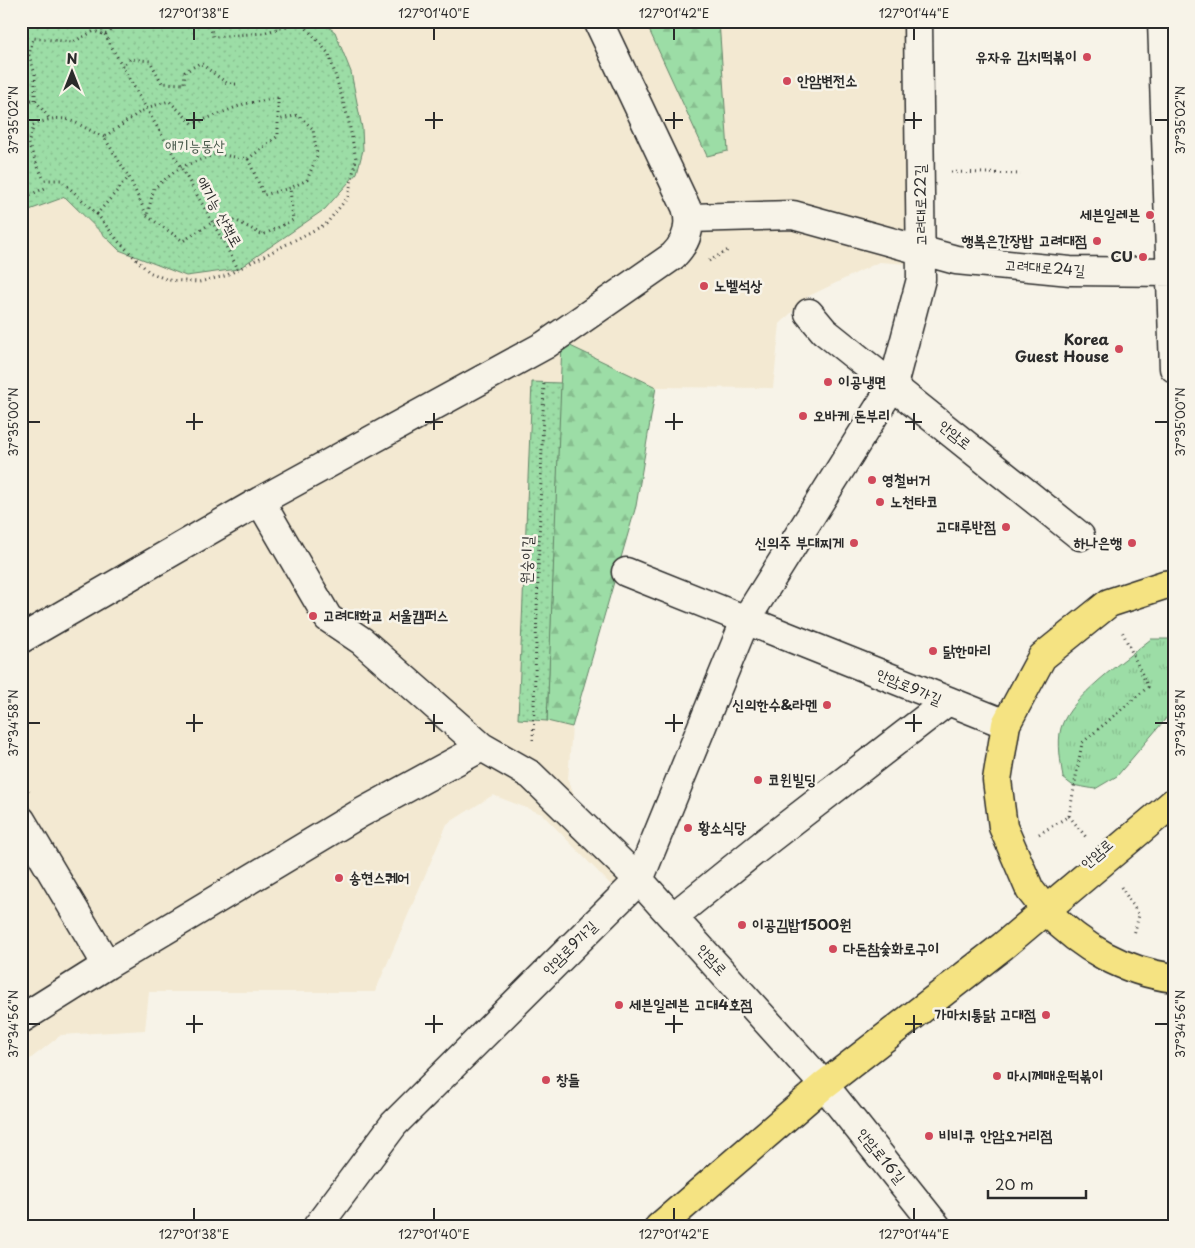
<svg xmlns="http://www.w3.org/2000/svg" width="1195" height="1248" viewBox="0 0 1195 1248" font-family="'Playpen Sans','Poor Story',sans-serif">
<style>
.built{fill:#f3e9d2}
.grass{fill:url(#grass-tufts);stroke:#648468}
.forest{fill:url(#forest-firs);stroke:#648468}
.park{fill:url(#park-dots);stroke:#648468}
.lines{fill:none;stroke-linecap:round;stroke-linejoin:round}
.minor-casing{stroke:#2b2b2b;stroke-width:31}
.major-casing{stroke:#2b2b2b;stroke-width:31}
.path{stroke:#2b2b2b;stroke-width:3;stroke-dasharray:1 4;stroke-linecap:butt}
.minor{stroke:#f7f3e8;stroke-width:28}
.major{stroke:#f5e382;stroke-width:28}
.ticks{fill:none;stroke:#2b2b2b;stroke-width:2}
.poi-dot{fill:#d1495b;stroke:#f7f3e8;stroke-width:2}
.labels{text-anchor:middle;stroke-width:5;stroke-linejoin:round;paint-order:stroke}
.poi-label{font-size:15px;font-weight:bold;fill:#2b2b2b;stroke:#f7f3e8;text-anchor:start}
.park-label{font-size:15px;fill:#47584a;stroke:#f7f3e8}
.street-label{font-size:15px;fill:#2b2b2b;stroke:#f7f3e8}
.neatline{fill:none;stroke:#2b2b2b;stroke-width:2}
.ticks-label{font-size:12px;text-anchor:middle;fill:#2b2b2b}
</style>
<defs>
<pattern id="grass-tufts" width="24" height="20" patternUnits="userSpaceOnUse" patternTransform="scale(1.25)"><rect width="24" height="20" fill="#9cdda6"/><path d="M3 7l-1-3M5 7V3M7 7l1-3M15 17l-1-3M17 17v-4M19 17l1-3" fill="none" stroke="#87be8f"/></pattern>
<pattern id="forest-firs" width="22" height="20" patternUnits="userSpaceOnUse" patternTransform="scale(1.25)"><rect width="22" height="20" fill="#9cdda6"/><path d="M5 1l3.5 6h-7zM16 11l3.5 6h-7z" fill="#87be8f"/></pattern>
<pattern id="park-dots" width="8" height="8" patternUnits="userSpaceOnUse" patternTransform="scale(1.25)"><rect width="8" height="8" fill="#9cdda6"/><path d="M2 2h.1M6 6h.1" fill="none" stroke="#87be8f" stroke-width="1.8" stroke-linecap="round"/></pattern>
</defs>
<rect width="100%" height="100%" fill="#f7f3e8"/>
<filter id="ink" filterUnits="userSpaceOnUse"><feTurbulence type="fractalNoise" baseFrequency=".02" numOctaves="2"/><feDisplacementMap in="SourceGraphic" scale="10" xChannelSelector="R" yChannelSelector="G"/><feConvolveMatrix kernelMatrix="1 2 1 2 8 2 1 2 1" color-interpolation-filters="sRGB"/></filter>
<g filter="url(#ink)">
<path class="built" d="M21,21H904L910,264L879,262L807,297L780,324L773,388L656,387L636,506L572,727L568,779L576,799L630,861L639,880L612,886L542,814L493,795L447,824L375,992H149L145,1030L61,1035L21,1066Z"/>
<path class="grass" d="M1151,639H1172L1174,641V709L1117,776L1095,789L1072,785L1063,778C1061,763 1057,743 1061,728C1070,697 1126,659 1151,639Z"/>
<path class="forest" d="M645,21H719L728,151L707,156Z
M562,342L656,387L636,506L572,727L547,721Z"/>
<path class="park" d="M21,21H321L335,32L351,72L362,128L363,150L357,173L325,209L238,269L186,276L119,250L65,197L21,213Z
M532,382L561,383L547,721L518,719Z"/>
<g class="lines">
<defs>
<path id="minor" d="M1162,21L1174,368
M690,218L793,215L956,260L1070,271L1174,272
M809,313L824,331L1080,536
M626,572L1006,724
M21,639L260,501L545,345L673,256C687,242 692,226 686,207L598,21
M482,747L531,775L639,880L824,1085L937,1227
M21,820L107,965L359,814L482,747L362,641L328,618L260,501
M673,917L767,841L948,701
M21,1019L107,965
M317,1227L394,1124L639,880L745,621L893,385L921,279L918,21"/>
<path id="major" d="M1041,904L1030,890L1003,827L997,780L1006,724L1042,657L1109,603L1164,585L1174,584
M1046,911C1083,948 1122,971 1174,978
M659,1227L824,1085L1003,946L1174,802"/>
</defs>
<use href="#minor" class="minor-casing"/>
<use href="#major" class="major-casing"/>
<path class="path" d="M98,21C142,106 194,185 238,269
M122,67L130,59L150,61L162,83L184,84L185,72L200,63L228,84H238
M278,98V136L248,159L216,154L181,167L154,188L147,216L129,177L104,137L146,108L169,101L193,124L244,104Z
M21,100H35L49,118
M35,100V74L29,55L33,38L73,42L94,31L105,35L122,21
M104,137C74,124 67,110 34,125L28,144L44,180H61L97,214L129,177
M248,159L264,195L290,188L307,180L317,156L313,129L298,115L278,120
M951,172L1021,174
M21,199L45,188
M97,214L118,241L149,272L168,280L199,282L225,276L326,224L348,197L356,159L348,118L329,54L301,22L263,33L213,37L209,21
M147,216L183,241L213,222L235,220L263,235L293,220L290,188
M709,261L730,249
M533,740L544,381
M21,778L29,791
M1069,816L1086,837
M1039,834L1069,816L1082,743L1148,687L1122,631
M1121,887L1139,915L1134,935"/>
<use href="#minor" class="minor"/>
<use href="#major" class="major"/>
</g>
</g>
<path class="ticks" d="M194,28V40M434,28V40M674,28V40M914,28V40M194,112V129M434,112V129M674,112V129M914,112V129M28,120H40M186,120H203M425,120H443M665,120H683M905,120H922M1155,120H1168M194,413V430M434,413V430M674,413V430M914,413V430M28,422H40M186,422H203M425,422H443M665,422H683M905,422H922M1155,422H1168M194,714V732M434,714V732M674,714V732M914,714V732M28,723H40M186,723H203M425,723H443M665,723H683M905,723H922M1155,723H1168M194,1015V1033M434,1015V1033M674,1015V1033M914,1015V1033M28,1024H40M186,1024H203M425,1024H443M665,1024H683M905,1024H922M1155,1024H1168M194,1208V1220M434,1208V1220M674,1208V1220M914,1208V1220"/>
<g class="poi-dot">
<circle cx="1087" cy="57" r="5"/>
<circle cx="787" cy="81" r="5"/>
<circle cx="1150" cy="215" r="5"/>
<circle cx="1097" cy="241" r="5"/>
<circle cx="1143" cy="257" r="5"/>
<circle cx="704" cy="286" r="5"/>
<circle cx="1119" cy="349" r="5"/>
<circle cx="828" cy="382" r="5"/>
<circle cx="803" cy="416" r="5"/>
<circle cx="872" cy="480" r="5"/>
<circle cx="880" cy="502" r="5"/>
<circle cx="1006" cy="527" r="5"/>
<circle cx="854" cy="543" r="5"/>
<circle cx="1132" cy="543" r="5"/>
<circle cx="313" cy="616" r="5"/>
<circle cx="933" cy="651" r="5"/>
<circle cx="827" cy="705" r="5"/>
<circle cx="758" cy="780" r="5"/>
<circle cx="688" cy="828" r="5"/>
<circle cx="339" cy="878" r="5"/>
<circle cx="742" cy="925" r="5"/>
<circle cx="833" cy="949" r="5"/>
<circle cx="619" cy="1005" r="5"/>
<circle cx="1046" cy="1015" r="5"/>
<circle cx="997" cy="1076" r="5"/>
<circle cx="546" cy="1080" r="5"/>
<circle cx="929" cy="1136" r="5"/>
</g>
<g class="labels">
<g class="poi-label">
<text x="1077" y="62" text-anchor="end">유자유 김치떡볶이</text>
<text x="797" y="86">안암변전소</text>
<text x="1140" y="220" text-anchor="end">세븐일레븐</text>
<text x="1087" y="246" text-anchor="end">행복은간장밥 고려대점</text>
<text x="1133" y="262" text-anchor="end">CU</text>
<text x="714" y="291">노벨석상</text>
<text x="1109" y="345" text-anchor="end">Korea<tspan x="1109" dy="17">Guest House</tspan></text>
<text x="838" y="387">이공냉면</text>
<text x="813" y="421">오바케 돈부리</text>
<text x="882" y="485">영철버거</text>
<text x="890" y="507">노천타코</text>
<text x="996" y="532" text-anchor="end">고대루반점</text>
<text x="844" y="548" text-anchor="end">신의주 부대찌게</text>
<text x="1122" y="548" text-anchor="end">하나은행</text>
<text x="323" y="621">고려대학교 서울캠퍼스</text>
<text x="943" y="656">닭한마리</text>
<text x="817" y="710" text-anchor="end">신의한수&amp;라멘</text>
<text x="768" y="785">코윈빌딩</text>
<text x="698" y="833">황소식당</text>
<text x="349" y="883">송현스퀘어</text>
<text x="752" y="930">이공김밥1500원</text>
<text x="843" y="954">다돈참숯화로구이</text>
<text x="629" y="1010">세븐일레븐 고대4호점</text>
<text x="1036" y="1020" text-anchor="end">가마치통닭 고대점</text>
<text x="1007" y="1081">마시께매운떡볶이</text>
<text x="556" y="1085">창들</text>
<text x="939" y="1141">비비큐 안암오거리점</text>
</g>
<g class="park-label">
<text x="195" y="151">애기능동산</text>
</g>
<g class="street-label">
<text transform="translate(921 205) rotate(-91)" y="5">고려대로22길</text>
<text transform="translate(219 212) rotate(61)" y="5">애기능 산책로</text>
<text transform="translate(1045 268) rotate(4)" y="5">고려대로24길</text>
<text transform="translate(955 435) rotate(39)" y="5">안암로</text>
<text transform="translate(527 560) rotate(-88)" y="5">원숭이길</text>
<text transform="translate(909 687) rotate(23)" y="5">안암로9가길</text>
<text transform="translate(1097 854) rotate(-41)" y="5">안암로</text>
<text transform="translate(570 948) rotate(-45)" y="5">안암로9가길</text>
<text transform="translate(712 960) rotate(48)" y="5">안암로</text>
<text transform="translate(881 1156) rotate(51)" y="5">안암로16길</text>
</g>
</g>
<rect width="1195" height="1248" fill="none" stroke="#f7f3e8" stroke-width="55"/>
<g transform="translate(72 72)" stroke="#f7f3e8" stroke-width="4" paint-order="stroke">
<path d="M0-4L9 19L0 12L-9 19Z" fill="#2b2b2b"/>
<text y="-8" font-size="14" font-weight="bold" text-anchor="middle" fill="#2b2b2b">N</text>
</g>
<path d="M988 1190v8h98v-8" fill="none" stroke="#2b2b2b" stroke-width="2.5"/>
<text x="995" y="1190" font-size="15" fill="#2b2b2b" stroke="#f7f3e8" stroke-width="4" paint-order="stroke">20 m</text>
<rect x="28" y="28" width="1140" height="1192" class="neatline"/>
<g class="ticks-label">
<text x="194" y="18">127°01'38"E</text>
<text x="434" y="18">127°01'40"E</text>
<text x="674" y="18">127°01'42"E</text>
<text x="914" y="18">127°01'44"E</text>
<text transform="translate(14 120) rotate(-90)" y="4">37°35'02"N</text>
<text transform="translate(1181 120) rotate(-90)" y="4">37°35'02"N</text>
<text transform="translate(14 422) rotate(-90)" y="4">37°35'00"N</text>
<text transform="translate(1181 422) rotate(-90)" y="4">37°35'00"N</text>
<text transform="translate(14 723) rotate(-90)" y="4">37°34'58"N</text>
<text transform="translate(1181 723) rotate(-90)" y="4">37°34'58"N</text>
<text transform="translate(14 1024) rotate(-90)" y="4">37°34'56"N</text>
<text transform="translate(1181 1024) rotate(-90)" y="4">37°34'56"N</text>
<text x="194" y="1239">127°01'38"E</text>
<text x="434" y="1239">127°01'40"E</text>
<text x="674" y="1239">127°01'42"E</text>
<text x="914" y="1239">127°01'44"E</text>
</g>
</svg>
